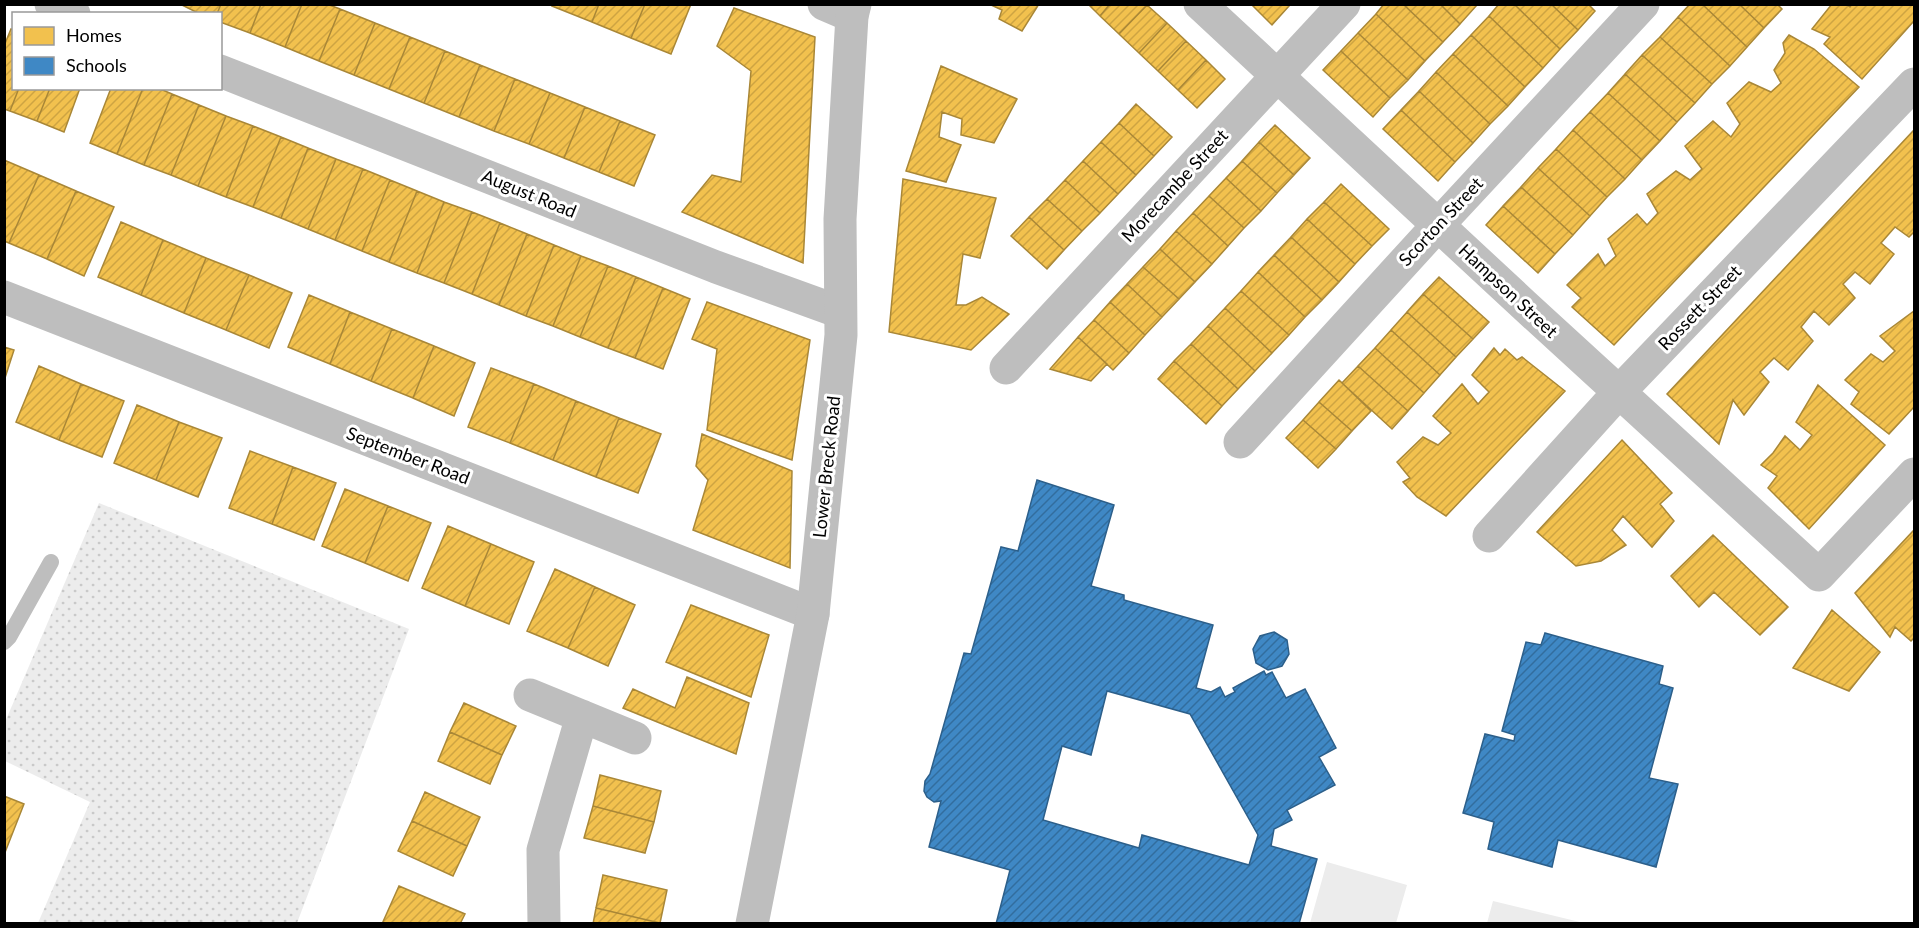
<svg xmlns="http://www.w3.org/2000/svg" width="1919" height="928" viewBox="0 0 1919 928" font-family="Lato,sans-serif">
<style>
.grass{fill:url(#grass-dots)}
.garden{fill:#ececec}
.homes{fill:url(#homes-hatch);stroke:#a98737;stroke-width:1.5}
.schools{fill:url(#schools-hatch);stroke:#2c5f8a;stroke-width:1.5;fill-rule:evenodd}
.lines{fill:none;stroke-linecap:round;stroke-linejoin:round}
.service{stroke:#bebebe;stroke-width:16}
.minor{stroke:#bebebe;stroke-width:33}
.tertiary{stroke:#bebebe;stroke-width:33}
.labels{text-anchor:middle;stroke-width:6;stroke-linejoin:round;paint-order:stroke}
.street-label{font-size:18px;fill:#000;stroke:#fff}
</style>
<defs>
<pattern id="grass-dots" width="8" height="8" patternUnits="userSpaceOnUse" patternTransform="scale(1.5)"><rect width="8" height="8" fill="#ececec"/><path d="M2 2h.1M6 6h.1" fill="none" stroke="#c9c9c9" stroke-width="1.8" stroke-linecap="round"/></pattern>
<pattern id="homes-hatch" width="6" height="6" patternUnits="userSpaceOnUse" patternTransform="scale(1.5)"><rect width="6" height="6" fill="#f2c14e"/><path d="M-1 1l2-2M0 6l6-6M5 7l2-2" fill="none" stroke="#cea442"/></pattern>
<pattern id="schools-hatch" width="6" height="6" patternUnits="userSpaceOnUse" patternTransform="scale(1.5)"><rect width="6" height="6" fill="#3f88c5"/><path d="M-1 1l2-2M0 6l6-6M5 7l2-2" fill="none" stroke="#326d9e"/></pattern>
</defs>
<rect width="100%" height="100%" fill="#fff"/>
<path class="grass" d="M99,503L409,629L297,923H38L90,802L5,761V722Z"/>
<path class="garden" d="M1327,862L1407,885L1396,923H1310Z
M1493,901L1584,923H1487Z"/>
<path class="homes" d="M180,4H221L217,14H200Z
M221,4H261L250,33L220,22V14H217Z
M261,4H302L285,47L250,33Z
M302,4H327L340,9L319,61L285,47Z
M553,4H599L592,22L552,6Z
M599,4H645L631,38L592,22Z
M645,4H691L671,54L631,38Z
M989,4H1039L1022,31L999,19L1002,10Z
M1088,4H1110L1100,16Z
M1110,4H1147V5L1119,34L1100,16Z
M1251,4H1287L1289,6L1272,25Z
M1384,4H1403L1443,42L1425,61L1376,14Z
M1403,4H1440L1460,24L1443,42Z
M1440,4H1477V5L1460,24Z
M1499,4H1514L1560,49L1543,68L1489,16Z
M1514,4H1551L1578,30L1560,49Z
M1551,4H1588L1595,11L1578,30Z
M1690,4H1702L1747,47L1730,66L1678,17Z
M1702,4H1739L1764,28L1747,47Z
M1739,4H1777L1782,9L1764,28Z
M1832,4H1846L1850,7L1852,4H1914V21L1862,79L1824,44L1830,37L1812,29Z
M1147,5L1167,23L1139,53L1119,34Z
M734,8L815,37L803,263L682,212L712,175L741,182L751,71L717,46Z
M340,9L375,23L354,75L319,61Z
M1376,14L1425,61L1408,80L1358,33Z
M1489,16L1543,68L1525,87L1471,35Z
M1678,17L1730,66L1712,84L1660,37Z
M375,23L410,37L389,89L354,75Z
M1167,23L1186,41L1158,71L1139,53Z
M11,29L14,30V88H19L10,111L4,109V46Z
M1358,33L1408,80L1390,98L1341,51Z
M1471,35L1525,87L1508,106L1453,54Z
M1789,35L1814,49L1859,87L1614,345L1572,307L1581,298L1567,285L1598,254L1605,266L1616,256L1608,239L1637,214L1647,225L1658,213L1647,194L1676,171L1690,180L1702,169L1685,146L1713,121L1731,137L1740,124L1727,103L1749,82L1771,92L1781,83L1774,70L1785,53L1783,43Z
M410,37L445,51L424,103L389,89Z
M1660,37L1712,84L1695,103L1642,55Z
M1186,41L1206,60L1178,90L1158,71Z
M445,51L480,65L459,117L424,103Z
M1341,51L1390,98L1373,117L1323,70Z
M1453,54L1508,106L1490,124L1436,72Z
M1642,55L1695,103L1677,122L1625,74Z
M1206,60L1225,79L1197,108L1178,90Z
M480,65L515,79L494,131L459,117Z
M941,66L1017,99L994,143L961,135L962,119L942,112L939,137L961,145L946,182L906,171Z
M1436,72L1490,124L1473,143L1419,91Z
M1625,74L1677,122L1660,141L1608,93Z
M515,79L550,93L529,144L494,131Z
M19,88H50L37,121L10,111Z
M50,88H80L64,132L37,121Z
M111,88H143L117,154L90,143Z
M143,88H158L172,94L144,165L117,154Z
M1419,91L1473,143L1455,162L1401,110Z
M550,93L585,107L564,158L529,144Z
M1608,93L1660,141L1642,160L1590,112Z
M172,94L199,105L171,175L144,165Z
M1136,104L1172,137L1154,156L1119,123Z
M199,105L226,116L198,186L171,175Z
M585,107L620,121L599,172L564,158Z
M1401,110L1455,162L1438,181L1383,129Z
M1590,112L1642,160L1625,179L1573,130Z
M226,116L253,126L226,197L198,186Z
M620,121L655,135L634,186L599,172Z
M1119,123L1154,156L1136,175L1101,142Z
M1275,125L1310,158L1294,175L1259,142Z
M253,126L281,137L253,207L226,197Z
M1573,130L1625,179L1607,197L1556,149Z
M1914,130V232L1909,237L1895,227L1881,243L1894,254L1870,284L1855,272L1843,284L1855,298L1829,325L1814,311L1801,327L1813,341L1788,370L1774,358L1760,372L1769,382L1744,415L1733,400L1719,444L1667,394Z
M281,137L308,148L281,218L253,207Z
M1101,142L1136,175L1118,194L1083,161Z
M1259,142L1294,175L1277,193L1242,161Z
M308,148L336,159L308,229L281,218Z
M1556,149L1607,197L1590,216L1538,168Z
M336,159L363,169L335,240L308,229Z
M4,160L39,175L9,243L4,241Z
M1083,161L1118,194L1100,213L1065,180Z
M1242,161L1277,193L1261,211L1226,178Z
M1538,168L1590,216L1573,235L1521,187Z
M363,169L390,180L362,251L335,240Z
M39,175L76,191L47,259L9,243Z
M1226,178L1261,211L1244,228L1209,196Z
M903,179L996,198L980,258L963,254L956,305H966L982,297L1009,314L971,350L889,332Z
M390,180L417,191L389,262L362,251Z
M1065,180L1100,213L1082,231L1047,199Z
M1341,184L1389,229L1372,246L1324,202Z
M1521,187L1573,235L1555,254L1503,206Z
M76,191L114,207L84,276L47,259Z
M417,191L444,202L417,273L389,262Z
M1209,196L1244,228L1228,246L1193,213Z
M1047,199L1082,231L1064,250L1029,217Z
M444,202L472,212L444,283L417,273Z
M1324,202L1372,246L1355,264L1307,219Z
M1503,206L1555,254L1538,273L1486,225Z
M472,212L500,223L472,294L444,283Z
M1193,213L1228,246L1212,264L1176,231Z
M1029,217L1064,250L1047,269L1011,236Z
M1307,219L1355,264L1339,282L1291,237Z
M121,222L163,240L141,295L98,277Z
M500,223L527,234L499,305L472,294Z
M1176,231L1212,264L1195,282L1160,249Z
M527,234L554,245L526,316L499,305Z
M1291,237L1339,282L1322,300L1274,255Z
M163,240L206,258L184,313L141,295Z
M554,245L581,256L553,326L526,316Z
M1160,249L1195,282L1179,299L1143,267Z
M1274,255L1322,300L1305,317L1258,272Z
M581,256L608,266L580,337L553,326Z
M206,258L249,275L226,330L184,313Z
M608,266L636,277L608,348L580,337Z
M1143,267L1179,299L1162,317L1127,284Z
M1258,272L1305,317L1289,335L1241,291Z
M249,275L292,293L269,348L226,330Z
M636,277L663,288L635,358L608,348Z
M1439,277L1489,322L1473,339L1423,294Z
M1127,284L1162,317L1145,335L1110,302Z
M663,288L690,299L663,369L635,358Z
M1241,291L1289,335L1272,353L1225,308Z
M1423,294L1473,339L1456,357L1407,312Z
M309,295L350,312L330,364L288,347Z
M707,302L810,340L792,460L707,430L717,349L692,339Z
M1110,302L1145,335L1129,353L1094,320Z
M1225,308L1272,353L1255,371L1208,326Z
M1914,311V407L1889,434L1851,404L1859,392L1845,380L1871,354L1883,362L1895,351L1880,336Z
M350,312L392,329L371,381L330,364Z
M1407,312L1456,357L1440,375L1391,330Z
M1094,320L1129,353L1113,370L1078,337Z
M1208,326L1255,371L1238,389L1191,344Z
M392,329L434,346L413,398L371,381Z
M1391,330L1440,375L1424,393L1375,348Z
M1078,337L1107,364L1091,381L1050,369Z
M1191,344L1238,389L1222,406L1174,361Z
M434,346L475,363L454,416L413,398Z
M4,347L14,350L4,381Z
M1375,348L1424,393L1408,411L1358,366Z
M1494,348L1500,355L1505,349L1517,360L1522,357L1565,391L1446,516L1417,497L1403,482L1410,478L1397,462L1423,437L1438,445L1451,433L1433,416L1462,384L1478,404L1489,392L1472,375Z
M1174,361L1222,406L1206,424L1158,379Z
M39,366L81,384L59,440L16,422Z
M1358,366L1408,411L1392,429L1342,383Z
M491,368L534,384L510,443L468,427Z
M1339,380L1371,411L1352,431L1319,402Z
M81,384L124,401L102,457L59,440Z
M534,384L576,401L553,460L510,443Z
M1818,385L1885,445L1809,529L1768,488L1777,476L1761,465L1773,453L1785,436L1800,450L1812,435L1796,422Z
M576,401L619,418L596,477L553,460Z
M1319,402L1352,431L1336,449L1303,420Z
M137,405L179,422L156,480L114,463Z
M619,418L661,434L638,493L596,477Z
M1303,420L1336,449L1318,468L1286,438Z
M179,422L222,438L198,497L156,480Z
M702,434L792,471L790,568L693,530L708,480L696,466Z
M1622,440L1672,493L1660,504L1674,521L1652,547L1623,516L1612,530L1626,545L1601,561L1576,566L1537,532Z
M250,451L293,467L272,524L229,508Z
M293,467L336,483L314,540L272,524Z
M345,489L388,506L365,563L322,546Z
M388,506L431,523L408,581L365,563Z
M448,526L491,544L465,606L422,588Z
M1914,530V638L1911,641L1895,627L1890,637L1855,593Z
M1713,535L1788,607L1760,635L1714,592L1699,607L1671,576Z
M491,544L534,562L509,624L465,606Z
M555,569L595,587L568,648L527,631Z
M595,587L635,605L608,666L568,648Z
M691,605L769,635L751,697L666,662Z
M1832,610L1880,652L1849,691L1793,668Z
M687,677L749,703L736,754L623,708L633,689L675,708Z
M464,703L516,726L502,755L450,732Z
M450,732L502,755L490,784L438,761Z
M600,775L661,791L654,822L593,806Z
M425,792L480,817L467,846L412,821Z
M4,796L24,804L4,855Z
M593,806L654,822L645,853L584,838Z
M412,821L467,846L453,876L398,851Z
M603,875L667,890L660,923L596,908Z
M399,886L465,914L460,924H382Z
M596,908L660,923L593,924Z"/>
<path class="schools" d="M1037,480L1114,505L1091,586L1124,595V600L1213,625L1196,688L1211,692L1220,687L1225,697L1235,692L1233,688L1264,671L1266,675L1272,672L1286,698L1305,689L1336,748L1319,757L1335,785L1287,810L1292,820L1274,829L1271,846L1317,859L1299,924H996L1010,870L929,847L941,801L934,802L927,797L924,791L925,781L930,774L964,653L971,654L1001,547L1018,551ZM1107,691L1190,714L1258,835L1249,865L1142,835L1139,848L1043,820L1062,746L1091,755Z
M1274,632L1287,640L1289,654L1282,666L1268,670L1256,663L1253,649L1260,636Z
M1545,633L1663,666L1659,684L1673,688L1649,778L1678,784L1656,867L1558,840L1552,867L1488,849L1494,822L1463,813L1485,734L1514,741L1515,735L1502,731L1526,642L1541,645Z"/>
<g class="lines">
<path class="service" d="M4,642L9,637L51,562"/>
<path class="minor" d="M51,4L74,14
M824,4L852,16
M1200,4L1524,305L1819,575L1914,474
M220,71L716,267L840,312
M4,297L813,614
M1006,368L1344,4
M1240,442L1438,225L1643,4
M1489,536L1619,392L1914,84
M530,695L635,738
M544,924L543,850L582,716"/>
<path class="tertiary" d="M752,924L813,614L841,335L840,219L852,16L855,4"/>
</g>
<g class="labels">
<g class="street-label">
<text transform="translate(1175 186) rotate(-47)" y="6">Morecambe Street</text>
<text transform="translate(529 194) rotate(22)" y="6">August Road</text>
<text transform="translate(1441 222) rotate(-47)" y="6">Scorton Street</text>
<text transform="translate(1508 291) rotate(43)" y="6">Hampson Street</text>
<text transform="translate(1700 308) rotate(-46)" y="6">Rossett Street</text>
<text transform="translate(408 456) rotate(21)" y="6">September Road</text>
<text transform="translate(827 467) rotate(-84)" y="6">Lower Breck Road</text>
</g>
</g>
<rect width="1919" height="928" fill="none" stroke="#000000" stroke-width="12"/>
<rect x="12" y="12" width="210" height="78" fill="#ffffff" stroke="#999999" stroke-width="1.5"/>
<rect x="24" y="27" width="30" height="18" fill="#f2c14e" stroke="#999999" stroke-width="1.5"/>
<text x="66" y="42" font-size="18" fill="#000000">Homes</text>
<rect x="24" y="57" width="30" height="18" fill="#3f88c5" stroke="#999999" stroke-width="1.5"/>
<text x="66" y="72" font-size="18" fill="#000000">Schools</text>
</svg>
